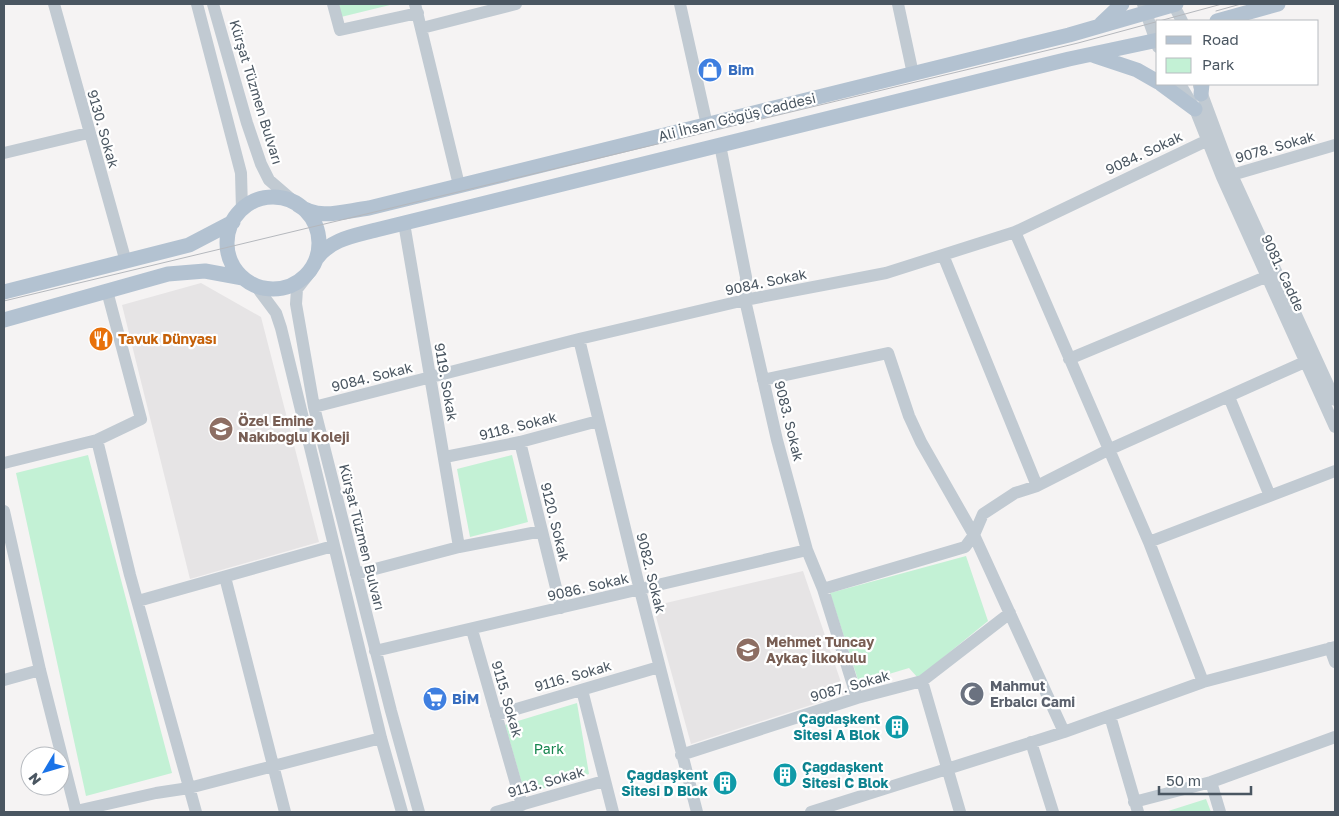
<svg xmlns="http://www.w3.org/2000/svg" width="1339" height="816" viewBox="0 0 1339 816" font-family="'Golos Text',sans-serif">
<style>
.education{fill:#e6e4e5}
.green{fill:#c3f1d5}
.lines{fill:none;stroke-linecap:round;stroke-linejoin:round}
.minor{stroke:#c1cad2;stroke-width:12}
.major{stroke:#b3c2d1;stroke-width:15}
.tram{stroke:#b5b8bd;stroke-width:1}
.labels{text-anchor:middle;stroke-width:4.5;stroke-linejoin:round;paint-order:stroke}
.shop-label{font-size:14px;font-weight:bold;fill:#366cbe;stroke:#fff;text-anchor:start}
.street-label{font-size:14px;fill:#4a5661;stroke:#fff}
.food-label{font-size:14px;font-weight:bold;fill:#c56008;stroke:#fff;text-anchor:start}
.education-label{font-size:14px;font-weight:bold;fill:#785e54;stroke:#fff;text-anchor:start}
.worship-label{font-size:14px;font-weight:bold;fill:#5b616d;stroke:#fff;text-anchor:start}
.culture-label{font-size:14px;font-weight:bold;fill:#0d838f;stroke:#fff;text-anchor:end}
.park-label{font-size:14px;fill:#17864f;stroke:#fff}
</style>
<rect width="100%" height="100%" fill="#f5f3f3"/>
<path class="education" d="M201,283L261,317L319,542L190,579L122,305Z
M803,571L845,694L691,744L653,606Z"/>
<path class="green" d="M338,4H394L341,17Z
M88,455L172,773L86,796L16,473Z
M512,455L528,522L470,537L457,469Z
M966,556L988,621L918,678L909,668L859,683L830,593Z
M577,703L589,774L525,794L505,725Z
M1206,799L1211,812H1165Z"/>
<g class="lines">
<path class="minor" d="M54,4L126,262
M197,4L241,173L242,210
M213,4L247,123L261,164L269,180L298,205
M333,4L340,30L418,13
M415,4L459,185
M680,4L707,125
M898,4L913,74
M1143,4L1158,47
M1173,4L1182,21
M422,28L516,4
M1180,84L1195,109L1222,177L1335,427
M1199,86L1232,175L1335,400
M720,145L746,277L745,300L777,440L807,550L823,589L857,698
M4,153L88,133
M1225,177L1335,145
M404,223L459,547
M1015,232L1149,542L1203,682
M943,255L1037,486
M311,271L297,289L296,304L314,407L391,711L419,812
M256,286L276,313L281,328L381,738L402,812
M579,339L640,590L697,812
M1069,359L1268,276
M763,380L888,353L909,416L921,442L974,535L1064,732
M1229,397L1270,496
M314,407L579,339L745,300L886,273L1015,232L1208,140
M97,440L130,575L196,812
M520,442L561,608
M445,457L520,442L598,421
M4,463L97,440L141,419L107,291
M4,511L40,670L76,812
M1149,542L1335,471
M356,574L459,547L542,531
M225,577L285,812
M823,589L965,547L974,535L983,514L1015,493L1037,486L1108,450L1307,361
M138,601L333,546
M472,630L522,805
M1330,648L1335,662
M375,651L807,550
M4,680L40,670
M922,681L960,812
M582,690L613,812
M496,715L659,667
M1110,716L1138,812
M1031,742L1053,812
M681,755L857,698L922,681L1010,613
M1211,782L1220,812
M1134,802L1211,782L1335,737
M76,811L156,793L189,788L381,738
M496,812L604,781
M811,812L1064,732L1203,682L1335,647"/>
<path class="major" d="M1217,21L1278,4
M1101,24L1122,4
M1095,56L1137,70L1158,82
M1161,84L1195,109
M1201,94L1202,84
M227 243a46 46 0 1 1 92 0a46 46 0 1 1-92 0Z
M298,205C319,221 344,211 369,208L1069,35L1176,4
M317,258C331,239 354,236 376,230L1069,59L1158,40
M4,292L189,245L233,222
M4,320L168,274L205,271L243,278"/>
<path class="tram" d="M1216,11L1241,4
M4,301L1078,43L1222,4"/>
</g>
<defs>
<symbol id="shop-disc" viewBox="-11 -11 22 22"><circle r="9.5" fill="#3f7fe0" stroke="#fff"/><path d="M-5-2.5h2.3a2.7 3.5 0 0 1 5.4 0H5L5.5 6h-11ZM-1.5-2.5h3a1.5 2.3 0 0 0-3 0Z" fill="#fff"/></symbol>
<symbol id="restaurant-disc" viewBox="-11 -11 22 22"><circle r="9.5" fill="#e8710a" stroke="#fff"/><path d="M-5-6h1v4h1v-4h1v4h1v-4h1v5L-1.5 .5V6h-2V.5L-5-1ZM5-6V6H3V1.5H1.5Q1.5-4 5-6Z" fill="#fff"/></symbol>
<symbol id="school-disc" viewBox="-11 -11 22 22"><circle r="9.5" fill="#8d6e63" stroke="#fff"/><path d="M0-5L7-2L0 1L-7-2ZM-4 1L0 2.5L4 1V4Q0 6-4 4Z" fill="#fff"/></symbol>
<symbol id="mosque-disc" viewBox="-11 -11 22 22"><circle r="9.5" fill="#6b7280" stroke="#fff"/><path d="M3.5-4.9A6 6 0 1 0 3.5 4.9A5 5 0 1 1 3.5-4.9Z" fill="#fff"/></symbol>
<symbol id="supermarket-disc" viewBox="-11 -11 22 22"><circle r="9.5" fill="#3f7fe0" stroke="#fff"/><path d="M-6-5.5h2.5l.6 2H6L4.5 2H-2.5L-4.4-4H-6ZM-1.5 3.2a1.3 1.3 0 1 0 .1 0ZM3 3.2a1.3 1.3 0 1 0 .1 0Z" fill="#fff"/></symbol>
<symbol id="building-disc" viewBox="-11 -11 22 22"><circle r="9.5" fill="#0f9aa8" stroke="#fff"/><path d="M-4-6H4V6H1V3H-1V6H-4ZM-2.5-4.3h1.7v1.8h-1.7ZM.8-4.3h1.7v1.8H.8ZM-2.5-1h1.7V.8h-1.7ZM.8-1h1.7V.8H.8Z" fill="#fff"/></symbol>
</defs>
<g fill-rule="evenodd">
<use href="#shop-disc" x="696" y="56" width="28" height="28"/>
<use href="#restaurant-disc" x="87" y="325" width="28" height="28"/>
<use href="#school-disc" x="207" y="415" width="28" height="28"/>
<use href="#school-disc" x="734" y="636" width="28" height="28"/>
<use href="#mosque-disc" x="958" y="680" width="28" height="28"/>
<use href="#supermarket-disc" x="421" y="685" width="28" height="28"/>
<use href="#building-disc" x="883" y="713" width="28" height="28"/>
<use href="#building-disc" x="771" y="761" width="28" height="28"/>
<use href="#building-disc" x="711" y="769" width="28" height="28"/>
</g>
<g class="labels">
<g class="shop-label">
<text x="728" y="75">Bim</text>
<text x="452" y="704">BİM</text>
</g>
<g class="street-label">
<text transform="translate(256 92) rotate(73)" y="5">Kürşat Tüzmen Bulvarı</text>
<text transform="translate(737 117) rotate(-14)" y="5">Ali İhsan Göğüş Caddesi</text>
<text transform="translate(103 129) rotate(74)" y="5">9130. Sokak</text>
<text transform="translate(1275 147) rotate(-16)" y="5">9078. Sokak</text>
<text transform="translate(1144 153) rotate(-25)" y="5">9084. Sokak</text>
<text transform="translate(1283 273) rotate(65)" y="5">9081. Cadde</text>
<text transform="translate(766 282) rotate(-12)" y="5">9084. Sokak</text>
<text transform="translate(372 377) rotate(-14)" y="5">9084. Sokak</text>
<text transform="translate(446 382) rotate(80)" y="5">9119. Sokak</text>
<text transform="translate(789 421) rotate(76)" y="5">9083. Sokak</text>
<text transform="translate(518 426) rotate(-14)" y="5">9118. Sokak</text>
<text transform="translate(555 522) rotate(76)" y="5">9120. Sokak</text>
<text transform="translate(362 537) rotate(76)" y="5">Kürşat Tüzmen Bulvarı</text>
<text transform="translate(651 573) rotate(76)" y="5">9082. Sokak</text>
<text transform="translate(588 587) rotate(-13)" y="5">9086. Sokak</text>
<text transform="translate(573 676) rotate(-16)" y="5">9116. Sokak</text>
<text transform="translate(850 686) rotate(-16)" y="5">9087. Sokak</text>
<text transform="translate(507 699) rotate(74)" y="5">9115. Sokak</text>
<text transform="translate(546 782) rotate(-16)" y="5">9113. Sokak</text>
</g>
<g class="food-label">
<text x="118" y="344">Tavuk Dünyası</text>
</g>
<g class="education-label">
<text x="238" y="426">Özel Emine<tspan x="238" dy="16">Nakıboğlu Koleji</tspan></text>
<text x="766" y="647">Mehmet Tuncay<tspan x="766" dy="16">Aykaç İlkokulu</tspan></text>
</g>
<g class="worship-label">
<text x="990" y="691">Mahmut<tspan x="990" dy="16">Erbalcı Cami</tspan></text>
</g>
<g class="culture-label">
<text x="880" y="724">Çağdaşkent<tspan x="880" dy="16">Sitesi A Blok</tspan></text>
<text x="802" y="772" text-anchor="start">Çağdaşkent<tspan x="802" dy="16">Sitesi C Blok</tspan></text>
<text x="708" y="780">Çağdaşkent<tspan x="708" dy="16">Sitesi D Blok</tspan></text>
</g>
<g class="park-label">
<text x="549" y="754">Park</text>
</g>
</g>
<rect width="1339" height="816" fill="none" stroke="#4a5661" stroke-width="10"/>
<rect x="1156" y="20" width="162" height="65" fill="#ffffff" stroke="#b7bbc0"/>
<rect x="1166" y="36" width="25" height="8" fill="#b3c2d1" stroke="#b7bbc0"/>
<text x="1202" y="45" font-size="15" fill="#4a5661">Road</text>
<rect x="1166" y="58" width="25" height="15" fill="#c3f1d5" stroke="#b7bbc0"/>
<text x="1202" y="70" font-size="15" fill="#4a5661">Park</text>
<g transform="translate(45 771) rotate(232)"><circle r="24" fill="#ffffff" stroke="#b7bbc0"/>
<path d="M0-4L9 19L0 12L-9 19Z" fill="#1a73e8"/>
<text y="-8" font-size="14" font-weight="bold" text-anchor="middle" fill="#4a5661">N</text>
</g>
<path d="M1159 786v8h92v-8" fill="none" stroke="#4a5661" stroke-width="2.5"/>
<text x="1166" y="786" font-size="15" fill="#4a5661" stroke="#ffffff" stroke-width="4" paint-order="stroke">50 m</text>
</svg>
